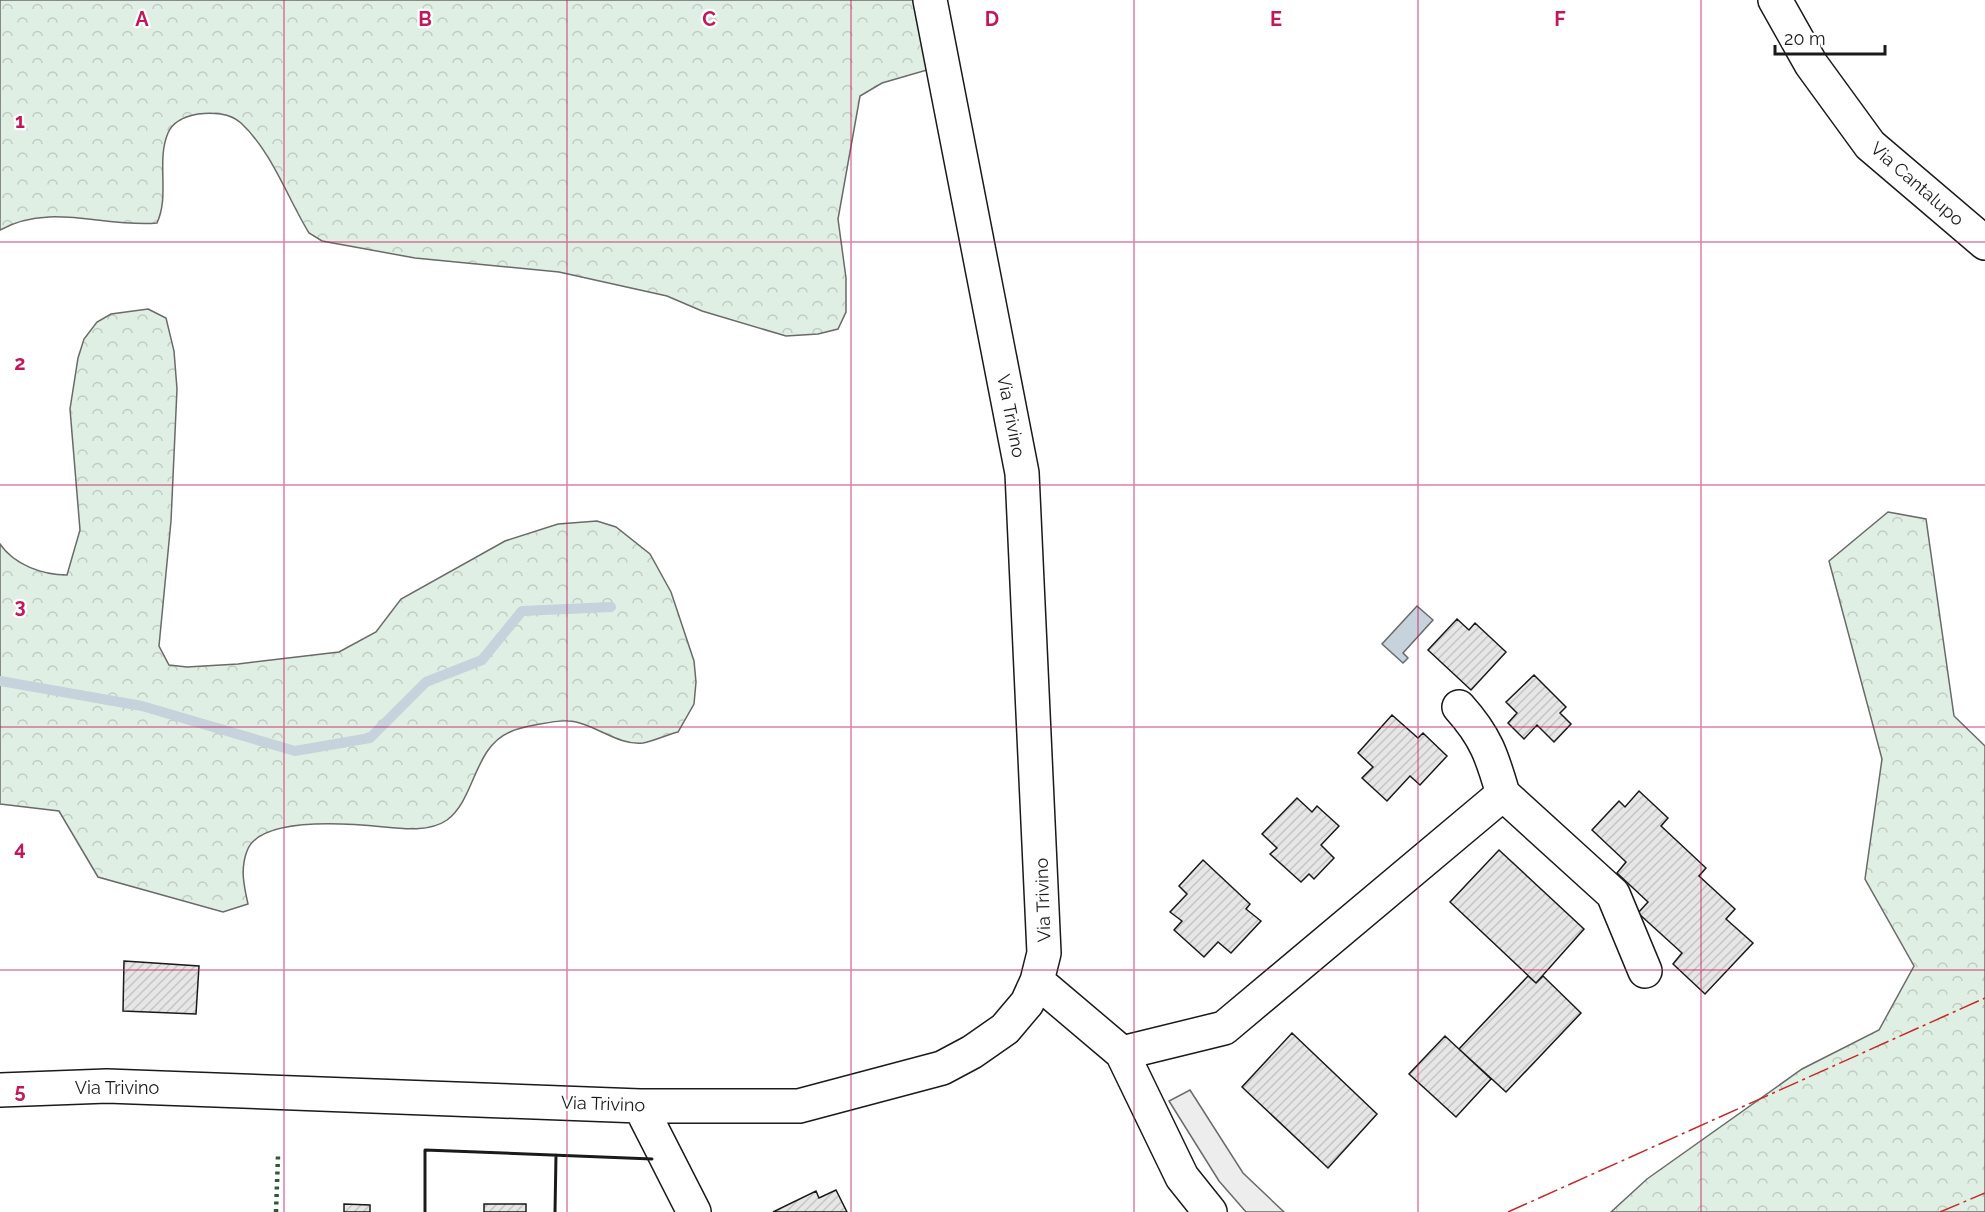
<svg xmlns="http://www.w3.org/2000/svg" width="1985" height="1212" viewBox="0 0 1985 1212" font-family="Raleway,sans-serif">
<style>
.forest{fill:url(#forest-crowns);stroke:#6a6a6a;stroke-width:1.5}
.parking{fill:#ededed;stroke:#6a6a6a;stroke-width:1.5}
.water{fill:#c6d2dc;stroke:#6a6a6a;stroke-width:1.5}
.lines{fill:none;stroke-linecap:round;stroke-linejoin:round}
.stream{stroke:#c6d2dc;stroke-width:10}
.building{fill:url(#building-hatch);stroke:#1a1a1a;stroke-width:1.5}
.minor-casing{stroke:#1a1a1a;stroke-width:36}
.minor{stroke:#fff;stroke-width:33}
.hedge{stroke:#2b5a34;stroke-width:4.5;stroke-dasharray:3 4.5;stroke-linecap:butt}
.wall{stroke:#1a1a1a;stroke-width:3}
.power{stroke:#c62828;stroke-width:1.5;stroke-dasharray:21 4.5 3 4.5;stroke-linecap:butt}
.grid{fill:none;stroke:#c2185b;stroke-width:1.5;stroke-opacity:0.55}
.labels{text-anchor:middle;stroke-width:4.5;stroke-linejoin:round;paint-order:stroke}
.street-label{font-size:18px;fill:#1a1a1a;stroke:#fff}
.grid-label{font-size:20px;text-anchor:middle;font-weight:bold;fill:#c2185b;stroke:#fff;stroke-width:4.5;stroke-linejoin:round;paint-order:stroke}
</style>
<defs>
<pattern id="forest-crowns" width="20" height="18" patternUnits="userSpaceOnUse" patternTransform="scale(1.5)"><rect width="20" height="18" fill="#e0efe3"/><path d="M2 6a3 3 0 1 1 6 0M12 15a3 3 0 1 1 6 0" fill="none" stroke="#c0ccc2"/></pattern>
<pattern id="building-hatch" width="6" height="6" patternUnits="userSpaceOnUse" patternTransform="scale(1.5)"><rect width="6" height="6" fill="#e6e6e6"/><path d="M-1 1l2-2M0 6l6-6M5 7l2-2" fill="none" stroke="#c5c5c5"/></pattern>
</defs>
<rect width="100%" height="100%" fill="#fff"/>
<path class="forest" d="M0,0H930L934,68L882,83L860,96L838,219L846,278V312L838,329L818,334L786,336L702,311L667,296L559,272L415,258L322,241L309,233C287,197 272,152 241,123C230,113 212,112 198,114C187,116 173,121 168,133C156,161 170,195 157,223C105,228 50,202 0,230Z
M148,309L166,318L174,351L177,389L171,521L159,646L169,665L187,667L238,664L339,652L376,632L401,599L505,541L558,524L597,521L616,527L650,554L671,592L694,661L696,682L694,704L678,732C666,735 654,741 643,743C617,746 593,722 568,721C558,720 519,727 510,732C473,748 476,798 447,820C430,832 403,829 384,827C354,824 260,815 247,851C240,869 244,886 248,904L223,912L98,877L59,811L0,804V544C14,565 43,575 67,575L80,530L70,409L78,358L84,339L97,322L111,314Z
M1888,512L1926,519L1954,716L1985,746V1212H1611L1647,1179L1802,1069L1879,1030L1914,966L1865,879L1882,759L1829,561Z"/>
<path class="parking" d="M1190,1090L1243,1173L1284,1212H1246L1219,1181L1169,1101Z"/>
<path class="water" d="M1417,606L1433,620L1403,653L1408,658L1403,663L1382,644Z"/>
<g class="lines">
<path class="stream" d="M0,681L142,706L295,751L370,738L426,682L482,660L522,611L611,607"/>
</g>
<path class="building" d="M1457,619L1469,630L1475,623L1506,652L1471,690L1428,650Z
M1534,675L1566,707L1560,713L1571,724L1554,742L1537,725L1524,739L1508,723L1517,713L1506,702Z
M1392,715L1418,738L1423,733L1447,756L1420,785L1410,776L1387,801L1362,778L1373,767L1358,753Z
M1639,791L1668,818L1661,826L1706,868L1699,876L1735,909L1726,919L1753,943L1705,994L1673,964L1682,953L1638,913L1648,902L1617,873L1626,862L1592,830L1619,801L1625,807Z
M1297,798L1312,812L1317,806L1339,826L1321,845L1334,858L1314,879L1309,874L1301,882L1270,854L1277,848L1262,834Z
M1499,850L1584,929L1536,983L1450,902Z
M1203,860L1250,904L1246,909L1261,921L1231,953L1218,942L1204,957L1174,930L1182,921L1170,912L1187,894L1179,886Z
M124,961L199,966L196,1014L123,1011Z
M1528,976L1536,983L1543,976L1581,1013L1506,1092L1459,1049Z
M1292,1033L1377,1114L1328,1168L1242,1087Z
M1445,1036L1491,1079L1456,1117L1409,1074Z
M836,1190L847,1212H773L816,1191L819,1198Z
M344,1204L370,1205V1212H344Z
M484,1204H526V1212H484Z"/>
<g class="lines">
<defs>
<path id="minor" d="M1775,0L1811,64L1870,145L1985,243
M1459,707C1486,737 1492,756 1503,794
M1037,981L1122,1053L1182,1177L1210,1212
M1122,1053L1224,1028L1503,794L1613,894L1645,971
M0,1090L107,1086L640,1106H799L942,1068L972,1052L1005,1029L1027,1003L1037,981L1044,953L1022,473L930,0
M640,1106L694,1212"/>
</defs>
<use href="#minor" class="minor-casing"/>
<use href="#minor" class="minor"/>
<path class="hedge" d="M276,1212L278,1156"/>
<path class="wall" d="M425,1212V1150L652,1159
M555,1212L556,1155"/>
<path class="power" d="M1508,1212L1985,998
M1940,1212L1985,1193"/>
</g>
<path class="grid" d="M284,0V1212M567,0V1212M851,0V1212M1134,0V1212M1418,0V1212M1701,0V1212M0,242H1985M0,485H1985M0,727H1985M0,970H1985"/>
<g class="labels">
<g class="street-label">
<text transform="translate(1917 184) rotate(41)" y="6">Via Cantalupo</text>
<text transform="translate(1011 416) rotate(79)" y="6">Via Trivino</text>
<text transform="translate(1043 900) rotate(-92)" y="6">Via Trivino</text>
<text x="117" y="1094">Via Trivino</text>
<text transform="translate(603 1104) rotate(2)" y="6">Via Trivino</text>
</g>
</g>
<g class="grid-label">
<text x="142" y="26">A</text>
<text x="425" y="26">B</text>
<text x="709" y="26">C</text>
<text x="992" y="26">D</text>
<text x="1276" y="26">E</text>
<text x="1560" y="26">F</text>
<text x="20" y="128">1</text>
<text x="20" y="370">2</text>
<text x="20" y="613">3</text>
<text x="20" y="855">4</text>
<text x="20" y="1098">5</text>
</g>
<path d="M1775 45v9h110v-9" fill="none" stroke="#1a1a1a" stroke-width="3"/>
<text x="1784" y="45" font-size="18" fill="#1a1a1a" stroke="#ffffff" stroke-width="4.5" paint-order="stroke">20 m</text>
</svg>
